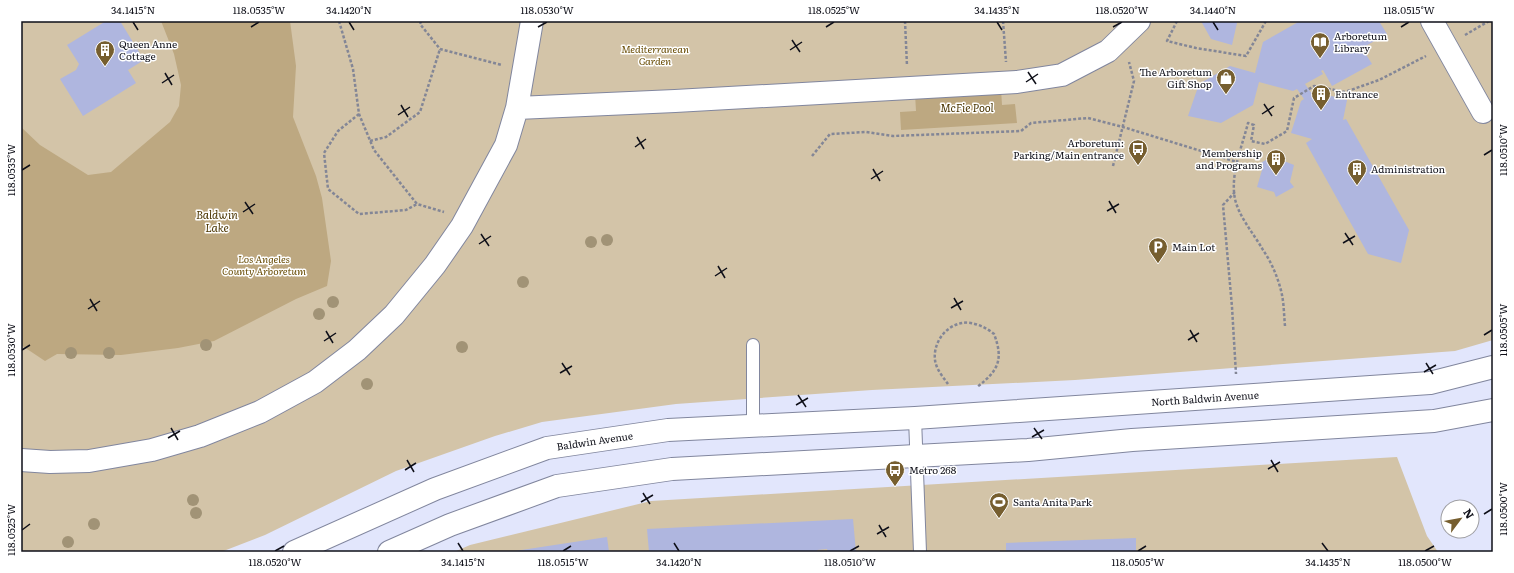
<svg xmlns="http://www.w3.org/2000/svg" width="1514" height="573" viewBox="0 0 1514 573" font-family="Literata,serif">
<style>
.green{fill:#d3c4a8}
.water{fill:#bda881}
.building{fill:#afb6df}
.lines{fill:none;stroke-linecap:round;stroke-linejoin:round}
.lane-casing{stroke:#81869e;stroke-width:14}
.street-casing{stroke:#81869e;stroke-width:24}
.secondary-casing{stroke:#81869e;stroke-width:24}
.path{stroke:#838696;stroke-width:2.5;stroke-dasharray:3 2;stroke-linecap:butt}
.lane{stroke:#fff;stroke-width:12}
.street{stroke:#fff;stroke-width:22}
.secondary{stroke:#fff;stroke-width:22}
.tree{fill:#a19376}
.ticks{fill:none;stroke:#0e0f18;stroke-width:1.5}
.labels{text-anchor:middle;stroke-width:3;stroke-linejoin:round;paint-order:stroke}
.poi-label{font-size:10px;fill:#0e0f18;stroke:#fff;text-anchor:start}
.park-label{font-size:10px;font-style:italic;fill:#6b4f08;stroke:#fff}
.street-label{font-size:10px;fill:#0e0f18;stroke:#fff}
.water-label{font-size:11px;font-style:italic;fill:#4b3501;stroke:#fff}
.neatline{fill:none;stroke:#0e0f18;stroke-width:1.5}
.ticks-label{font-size:10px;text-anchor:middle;fill:#0e0f18}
</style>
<rect width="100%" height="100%" fill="#e2e6fc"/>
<path class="green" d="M21,21H1493V340L1455,351L1075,380L872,390L676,404L542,422L495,436L396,471L265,535L221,552H21Z
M1397,457L1427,536L1438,552H454L470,545L651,501Z"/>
<path class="water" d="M161,21H290L296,66L293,117L316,176L322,198L331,261L327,286L296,299L214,341L178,348L121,355L57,354L45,361L21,345V127L40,145L88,175L111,172L170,122L179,106L181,85L174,54Z
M1001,89L1002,105L1015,104L1017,123L901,130L900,112L916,111L915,94Z"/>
<path class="building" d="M106,21H120L144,60L128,70L136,83L83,116L60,79L76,70L79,64L67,45Z
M1201,21H1236L1237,23L1232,45L1211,39Z
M1300,21H1379L1387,34L1362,48L1372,64L1332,86L1323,70L1321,71L1323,74L1305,84L1312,94L1316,92L1347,100L1343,120L1346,119L1409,230L1401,263L1368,254L1306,143L1312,139L1291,133L1301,101L1304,99L1297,89L1293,91L1259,82L1253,105L1221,123L1188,116L1199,84L1230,66L1255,73L1263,42Z
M1276,154L1279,159L1294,165L1290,182L1294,187L1276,197L1274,192L1257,187L1262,170L1259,164Z
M853,519L856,552H828L827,549L817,550L818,552H649L647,529Z
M607,537L609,552H515V551Z
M1136,538V552H1006V543Z"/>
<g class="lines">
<defs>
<path id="lane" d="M915,418L920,552
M753,426V345"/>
<path id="street" d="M1432,21L1483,112
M517,108L675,101L1017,82L1062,75L1108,51L1139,21
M21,460L50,462L89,461L152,450L200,436L260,412L315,382L357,350L394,315L435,265L462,226L506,145L517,108L532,21"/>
<g id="secondary">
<path id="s1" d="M294,552L435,489L547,448L668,430L915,418L1430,383L1493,367"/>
<path d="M389,552L450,525L557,486L672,469L1028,450L1132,440L1434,421L1493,410"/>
</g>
</defs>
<use href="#lane" class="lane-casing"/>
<use href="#street" class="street-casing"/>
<use href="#secondary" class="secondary-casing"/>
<path class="path" d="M339,21L353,69L359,114L374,150L417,204L444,212
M421,21L420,24L440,49L502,65
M905,21L907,66
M1003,21L1006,62
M1177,21L1167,41L1196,48L1246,56L1266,21
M1465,35L1489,21
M359,114L338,131L324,153L328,189L359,214L406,210L417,204
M370,141L386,137L420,112L440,49
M812,156L830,134L866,132L893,136L1021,131L1031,123L1088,118L1123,127L1237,162
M1113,166L1134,81L1129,62
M1235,192L1223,205L1232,307L1236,374
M1285,326C1284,316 1284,305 1282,295C1279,280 1272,263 1263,250C1254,234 1239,217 1235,199C1230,174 1242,147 1248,123L1254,125L1251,141L1265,144L1287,131L1294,98L1314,86L1345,92L1379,80L1426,56
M948,384C943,377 936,369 935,360C933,343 945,326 962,323C972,321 986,327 994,334C1004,360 998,371 977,387"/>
<use href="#lane" class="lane"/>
<use href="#street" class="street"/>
<use href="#secondary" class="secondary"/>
</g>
<g class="tree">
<circle cx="607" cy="240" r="6"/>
<circle cx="591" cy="242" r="6"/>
<circle cx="523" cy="282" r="6"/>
<circle cx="333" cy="302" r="6"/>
<circle cx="319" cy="314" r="6"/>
<circle cx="206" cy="345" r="6"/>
<circle cx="462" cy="347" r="6"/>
<circle cx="71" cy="353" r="6"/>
<circle cx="109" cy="353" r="6"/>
<circle cx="367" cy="384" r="6"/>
<circle cx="193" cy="500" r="6"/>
<circle cx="196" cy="513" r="6"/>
<circle cx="94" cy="524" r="6"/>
<circle cx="68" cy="542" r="6"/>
</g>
<path class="ticks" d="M133,22L138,30M349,22L354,30M997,22L1002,30M1213,22L1218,30M251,27L259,22M538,27L547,22M826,27L834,22M1113,27L1122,22M1401,27L1409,22M792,40L800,52M790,50L802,42M1028,72L1036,84M165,73L172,85M1026,82L1038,74M162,83L174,75M1264,104L1272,116M401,105L408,117M1262,114L1274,106M398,115L410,107M637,137L644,149M635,147L646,139M1484,155L1492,150M873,169L880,181M22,170L30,165M871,179L883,171M1109,201L1116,213M245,202L253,214M1107,211L1119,204M243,212L255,204M1345,233L1353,245M481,234L489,246M1343,243L1355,236M479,244L491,236M718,266L725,278M715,276L727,268M954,298L961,310M90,299L97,311M951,308L963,301M88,309L100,301M1190,330L1197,342M326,331L333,343M1484,335L1492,330M1188,340L1199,333M324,341L336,333M22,350L30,345M562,363L570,375M1426,363L1433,374M1424,372L1436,365M560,373L572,366M798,395L806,407M796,405L808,398M171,428L178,440M1034,428L1042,439M1032,437L1044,430M168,438L180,431M407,460L414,472M1271,460L1278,472M1268,469L1280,462M405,470L416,463M643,493L650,504M641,502L653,495M1484,514L1492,509M879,525L886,537M22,530L30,524M877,534L889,527M458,543L463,551M674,543L679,551M1322,543L1328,551M275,551L284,546M563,551L571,546M850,551L859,546M1138,551L1146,546M1425,551L1434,546"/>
<defs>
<symbol id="library-pin" viewBox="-11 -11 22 30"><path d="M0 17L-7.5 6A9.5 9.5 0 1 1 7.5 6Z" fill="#765e2f" stroke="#fff"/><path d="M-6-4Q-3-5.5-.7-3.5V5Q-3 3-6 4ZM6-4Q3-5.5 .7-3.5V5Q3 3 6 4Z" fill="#fff"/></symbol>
<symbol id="building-pin" viewBox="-11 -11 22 30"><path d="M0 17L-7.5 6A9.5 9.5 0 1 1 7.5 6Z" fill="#765e2f" stroke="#fff"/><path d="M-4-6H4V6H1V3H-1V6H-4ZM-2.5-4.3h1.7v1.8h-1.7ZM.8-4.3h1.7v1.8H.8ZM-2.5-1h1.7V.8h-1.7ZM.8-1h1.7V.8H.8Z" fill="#fff"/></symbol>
<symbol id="shop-pin" viewBox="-11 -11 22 30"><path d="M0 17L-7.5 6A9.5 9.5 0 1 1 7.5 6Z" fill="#765e2f" stroke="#fff"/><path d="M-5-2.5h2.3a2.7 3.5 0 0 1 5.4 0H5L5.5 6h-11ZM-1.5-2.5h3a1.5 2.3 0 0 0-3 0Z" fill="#fff"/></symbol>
<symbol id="bus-pin" viewBox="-11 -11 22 30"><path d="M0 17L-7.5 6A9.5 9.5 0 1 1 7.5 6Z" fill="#765e2f" stroke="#fff"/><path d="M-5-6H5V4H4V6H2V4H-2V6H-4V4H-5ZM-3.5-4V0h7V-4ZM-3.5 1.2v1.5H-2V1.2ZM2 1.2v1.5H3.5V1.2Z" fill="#fff"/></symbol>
<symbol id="parking-pin" viewBox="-11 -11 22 30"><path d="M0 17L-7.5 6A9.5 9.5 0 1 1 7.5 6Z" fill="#765e2f" stroke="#fff"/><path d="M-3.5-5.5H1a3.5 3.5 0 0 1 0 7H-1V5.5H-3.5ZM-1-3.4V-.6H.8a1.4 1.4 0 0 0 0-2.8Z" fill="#fff"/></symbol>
<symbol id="stadium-pin" viewBox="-11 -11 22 30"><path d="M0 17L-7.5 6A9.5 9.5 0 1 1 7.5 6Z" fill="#765e2f" stroke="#fff"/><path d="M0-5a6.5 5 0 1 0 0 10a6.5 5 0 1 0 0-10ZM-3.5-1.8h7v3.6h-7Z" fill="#fff"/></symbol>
</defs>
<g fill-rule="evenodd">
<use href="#library-pin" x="1309" y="31" width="22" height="30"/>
<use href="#building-pin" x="94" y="39" width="22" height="30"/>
<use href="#shop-pin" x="1215" y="67" width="22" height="30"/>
<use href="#building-pin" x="1310" y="83" width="22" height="30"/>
<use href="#bus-pin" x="1127" y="138" width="22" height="30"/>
<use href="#building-pin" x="1265" y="148" width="22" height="30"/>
<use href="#building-pin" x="1346" y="158" width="22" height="30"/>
<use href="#parking-pin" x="1147" y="236" width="22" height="30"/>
<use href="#bus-pin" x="884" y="459" width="22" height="30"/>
<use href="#stadium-pin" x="988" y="491" width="22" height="30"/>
</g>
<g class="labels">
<g class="poi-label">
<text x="1334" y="40">Arboretum<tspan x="1334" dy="12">Library</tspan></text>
<text x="119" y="48">Queen Anne<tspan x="119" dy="12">Cottage</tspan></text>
<text x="1212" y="76" text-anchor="end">The Arboretum<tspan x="1212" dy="12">Gift Shop</tspan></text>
<text x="1335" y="98">Entrance</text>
<text x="1124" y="147" text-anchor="end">Arboretum:<tspan x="1124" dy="12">Parking/Main entrance</tspan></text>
<text x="1262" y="157" text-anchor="end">Membership<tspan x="1262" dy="12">and Programs</tspan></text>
<text x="1371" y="173">Administration</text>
<text x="1172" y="251">Main Lot</text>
<text x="909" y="474">Metro 268</text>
<text x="1013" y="506">Santa Anita Park</text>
</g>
<g class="park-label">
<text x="655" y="53">Mediterranean<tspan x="655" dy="12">Garden</tspan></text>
<text x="264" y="263">Los Angeles<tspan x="264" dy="12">County Arboretum</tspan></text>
</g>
<g class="street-label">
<text dy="4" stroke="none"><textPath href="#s1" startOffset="934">North Baldwin Avenue</textPath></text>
<text dy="4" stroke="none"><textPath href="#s1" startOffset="322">Baldwin Avenue</textPath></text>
</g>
<g class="water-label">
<text x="967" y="112">McFie Pool</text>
<text x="217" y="219">Baldwin<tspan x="217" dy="13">Lake</tspan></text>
</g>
</g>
<rect width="1514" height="573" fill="none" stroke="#ffffff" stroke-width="44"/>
<g transform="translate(1460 519) rotate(58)"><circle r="19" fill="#ffffff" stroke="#9f9fa3"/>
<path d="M0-3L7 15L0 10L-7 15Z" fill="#765e2f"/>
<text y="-6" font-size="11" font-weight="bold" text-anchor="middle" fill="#0e0f18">N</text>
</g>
<rect x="22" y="22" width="1470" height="529" class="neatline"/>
<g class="ticks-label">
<text x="133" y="14">34.1415°N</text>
<text x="259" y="14">118.0535°W</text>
<text x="349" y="14">34.1420°N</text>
<text x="547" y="14">118.0530°W</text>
<text x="834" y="14">118.0525°W</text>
<text x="997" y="14">34.1435°N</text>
<text x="1122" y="14">118.0520°W</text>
<text x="1213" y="14">34.1440°N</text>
<text x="1409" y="14">118.0515°W</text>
<text transform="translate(1503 150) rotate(-90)" y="4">118.0510°W</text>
<text transform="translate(11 170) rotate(-90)" y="4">118.0535°W</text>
<text transform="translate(1503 330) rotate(-90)" y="4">118.0505°W</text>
<text transform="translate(11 350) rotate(-90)" y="4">118.0530°W</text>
<text transform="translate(1503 509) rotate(-90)" y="4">118.0500°W</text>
<text transform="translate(11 530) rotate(-90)" y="4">118.0525°W</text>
<text x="275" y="566">118.0520°W</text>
<text x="463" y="566">34.1415°N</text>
<text x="563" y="566">118.0515°W</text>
<text x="679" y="566">34.1420°N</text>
<text x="850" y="566">118.0510°W</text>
<text x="1138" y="566">118.0505°W</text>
<text x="1328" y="566">34.1435°N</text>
<text x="1425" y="566">118.0500°W</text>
</g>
</svg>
